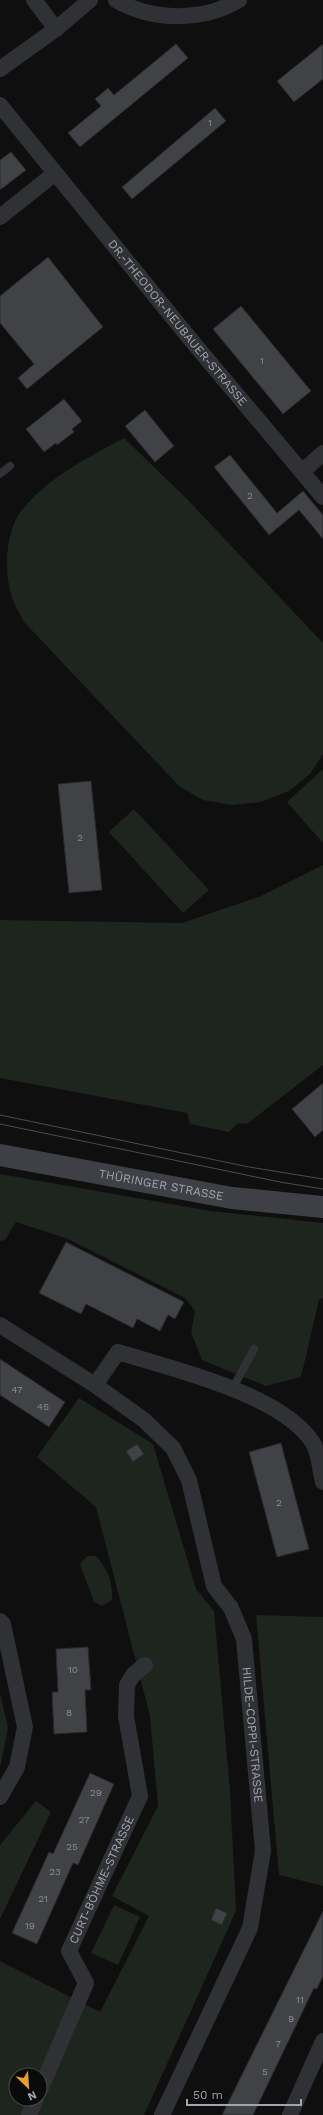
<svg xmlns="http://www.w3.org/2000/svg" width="323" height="2115" viewBox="0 0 323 2115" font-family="'Work Sans',sans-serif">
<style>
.green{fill:#1e241e;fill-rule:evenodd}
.building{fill:#404246;stroke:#29292c}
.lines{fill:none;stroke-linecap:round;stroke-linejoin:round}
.service{stroke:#303135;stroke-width:8}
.minor{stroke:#303135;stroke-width:16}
.secondary{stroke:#3e4045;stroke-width:22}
.tram{stroke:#494b50;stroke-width:1}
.labels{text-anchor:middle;stroke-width:3;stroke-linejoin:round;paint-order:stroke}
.number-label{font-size:10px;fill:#888d96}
.street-label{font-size:12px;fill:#a0a6b1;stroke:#0a0a0b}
</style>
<rect width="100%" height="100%" fill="#0f0f10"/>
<path class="green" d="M124,438L185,497L323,643V754L310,774L289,791L260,802L232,805L203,800L179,786L24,622C20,614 15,606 12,598C3,570 5,527 26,505C52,476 90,456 124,438Z
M323,769V843L287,802Z
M134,809L209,890L183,913L109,832Z
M323,865V1065L247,1124L238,1123L229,1132L190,1124L187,1113L0,1078V920L182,923L261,896Z
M0,1174L211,1211L323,1223V1298L319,1300L301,1377L266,1386L202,1360L191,1332L195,1311L185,1298L68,1239L16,1222L5,1240L0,1241Z
M79,1398L153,1444L196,1589L214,1611L230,1790L236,1911L144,2115H0V1961L100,2012L149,1916L112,1896L158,1806L150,1716L96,1507L37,1457ZM16,2075H40V2099H16Z
M87,1556H96C108,1570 113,1581 112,1600L102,1606L94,1602L80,1564Z
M256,1615L323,1617V1886L279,1875Z
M0,1693L8,1728L0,1768Z
M36,1801L51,1812L0,1919V1845Z
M114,1905L140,1917L118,1965L91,1953Z"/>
<path class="building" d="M176,44L188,58L80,147L68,133L101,106L95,99L108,88L114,95Z
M323,44V79L294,102L277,81Z
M215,108L226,121L132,199L122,187Z
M11,152L26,170L0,190V160Z
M48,257L103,327L27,389L18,378L34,364L0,323V296Z
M241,306L311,391L283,414L213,329Z
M64,399L82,421L72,429L74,432L57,445L56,443L44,452L26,429Z
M145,410L174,446L155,462L125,426Z
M230,455L277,513L303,491L323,515V539L299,510L269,535L214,467Z
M91,781L102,890L69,893L58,784Z
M323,1083V1130L315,1137L292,1109Z
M66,1242L184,1302L175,1319L168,1315L160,1331L137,1319L133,1328L86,1304L81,1314L39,1293Z
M0,1359L65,1402L49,1427L0,1395Z
M281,1443L309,1549L277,1557L249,1452Z
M137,1444L144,1454L133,1462L126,1451Z
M88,1647L91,1690H85L87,1732L54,1734L52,1692H58L56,1649Z
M90,1773L114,1784L78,1865L73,1863L37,1944L12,1933L49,1852L53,1854Z
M216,1908L227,1913L222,1925L211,1920Z
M323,1911V1976L317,1989L314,1988L253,2115H222Z"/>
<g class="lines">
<path class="service" d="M0,474L10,466
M233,1388L254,1349"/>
<g class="minor">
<path d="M34,0L56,29"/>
<path d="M116,0C152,21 203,22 239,0"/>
<path d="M0,69L56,29L90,0"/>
<path id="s1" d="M0,105L191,340L323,497"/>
<path d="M0,217L54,174"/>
<path d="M302,472L323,453"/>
<path id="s2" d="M0,1325L95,1385L144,1420L173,1448L189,1480L214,1586L231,1608L244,1639L263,1851L250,1928L162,2115"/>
<path d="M95,1385L118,1352C172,1369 282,1394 313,1443C319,1453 320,1470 323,1482"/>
<path d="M0,1621L3,1624L25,1727L17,1767L0,1797"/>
<path id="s3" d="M40,2090L86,1983L69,1951L140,1796L126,1716L127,1685L133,1675L145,1665"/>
<path d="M29,2115L36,2099"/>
<path d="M290,2115L323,2041"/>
</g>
<path class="secondary" id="s4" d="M0,1155L232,1198L323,1207"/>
<path class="tram" d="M0,1115L249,1167L323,1179
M0,1124L280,1182L323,1189"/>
</g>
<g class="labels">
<g class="number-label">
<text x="210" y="126">1</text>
<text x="262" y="364">1</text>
<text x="250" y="499">2</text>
<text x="80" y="841">2</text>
<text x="17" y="1393">47</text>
<text x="43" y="1410">45</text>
<text x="279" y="1506">2</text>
<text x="73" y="1673">10</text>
<text x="69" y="1716">8</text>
<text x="96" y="1796">29</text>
<text x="84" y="1823">27</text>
<text x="72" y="1850">25</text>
<text x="55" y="1875">23</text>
<text x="43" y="1902">21</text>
<text x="30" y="1929">19</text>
<text x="300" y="2003">11</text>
<text x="291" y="2022">9</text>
<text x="278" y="2047">7</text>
<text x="265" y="2075">5</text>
</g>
<g class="street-label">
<text dy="4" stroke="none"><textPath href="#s1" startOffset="281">DR.-THEODOR-NEUBAUER-STRASSE</textPath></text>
<text dy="4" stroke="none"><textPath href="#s4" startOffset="164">THÜRINGER STRASSE</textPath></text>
<text dy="4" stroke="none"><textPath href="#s2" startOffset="515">HILDE-COPPI-STRASSE</textPath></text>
<text dy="4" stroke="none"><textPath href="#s3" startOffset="231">CURT-BÖHME-STRASSE</textPath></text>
</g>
</g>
<g transform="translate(28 2087) rotate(155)"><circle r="19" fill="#0a0a0b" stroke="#46484d"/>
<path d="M0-3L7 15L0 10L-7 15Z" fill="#e99e2e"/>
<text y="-6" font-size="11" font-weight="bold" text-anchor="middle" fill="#a0a6b1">N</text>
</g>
<path d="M187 2099v6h114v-6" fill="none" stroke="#a0a6b1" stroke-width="2"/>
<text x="193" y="2099" font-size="12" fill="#a0a6b1" stroke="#0a0a0b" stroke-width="3" paint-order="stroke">50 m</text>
</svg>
